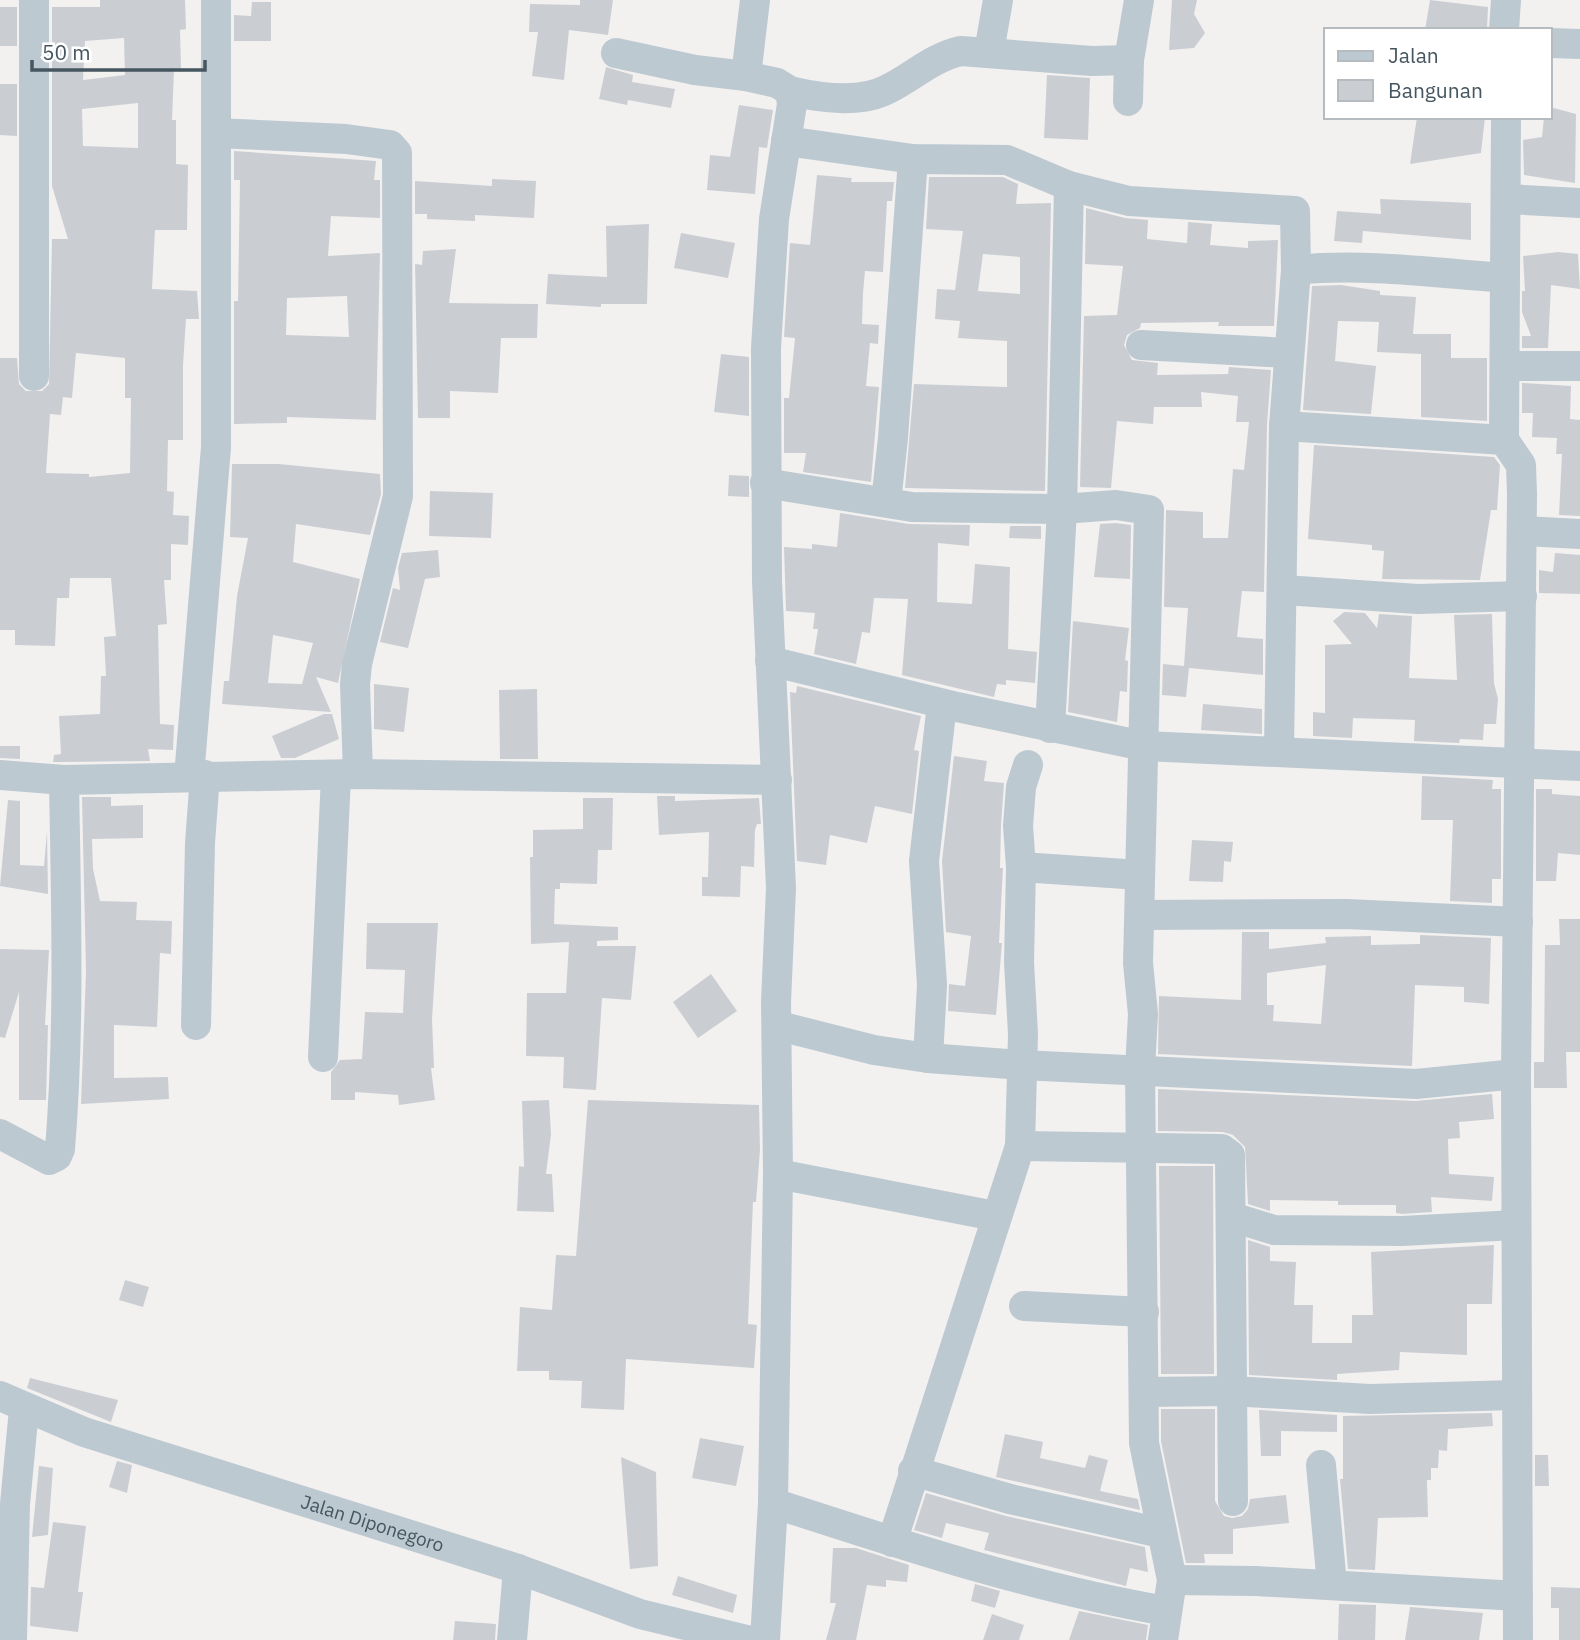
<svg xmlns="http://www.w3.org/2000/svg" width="1580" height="1640" viewBox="0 0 1580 1640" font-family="'IBM Plex Sans',sans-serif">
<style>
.building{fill:#caced3;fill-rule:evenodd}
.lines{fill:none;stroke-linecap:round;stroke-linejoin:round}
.minor{stroke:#bdc9d1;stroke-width:30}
.labels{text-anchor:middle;stroke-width:5;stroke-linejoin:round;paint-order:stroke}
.street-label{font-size:19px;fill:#465660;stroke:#fff}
</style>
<rect width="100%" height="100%" fill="#f3f0f0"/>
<path class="building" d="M100,0H185L186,29L180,30L181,69H174L172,120H176V164L188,165L187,230H155L152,289L197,291L199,319H186L183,365V440H168L167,491L174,492L173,515L189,516L188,545L171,544V580H164L167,624L158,625L160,724L174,725L173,750L148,749L150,761L65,762H53L54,755L61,754L59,716L100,714L101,676H106L104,637L116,636L111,578H70L69,598H57L55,646L15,645V630H0V358H17L19,384L26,391H42L49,384L52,239H68L52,186V7H100ZM124,38L125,75L83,80L85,41ZM138,103V148L83,146L82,109ZM76,353L125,358V398H131L130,473L89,477V474L46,473L50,414L61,415L63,397L72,398Z
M580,0H613L608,35L569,30L564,80L532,76L538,32H529L530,4L580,5Z
M1172,0H1197L1194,14L1205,33L1194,48L1169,50Z
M1430,0L1488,7L1487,30H1425Z
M252,2H271V41H234V15L251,16Z
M0,7H17V46H0Z
M606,67L633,75L632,82L675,89L671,108L628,100L627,105L599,99Z
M1047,75L1090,78L1088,140L1044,138Z
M0,84H17V136L0,135Z
M739,105L773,110L767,148L759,147L755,194L707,190L710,155L730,157Z
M1550,107L1576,114L1575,183L1524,175L1523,140L1542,137L1544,117H1550Z
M1417,117H1485L1481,153L1410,164Z
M234,151L376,161L374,180H380V218L331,216L328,256L380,253L376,420L287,417V423L234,424V301H238L240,180H234ZM347,296L349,337L286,335L287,298Z
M817,175L852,178L851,182H894L892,201H887L883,272L865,271L863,293L862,324L879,325L878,344L870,343L866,386L879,387L871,482L803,472L806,453H784V398H789L795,338L784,337L790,243L810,245Z
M929,177H1003L1018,184L1016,204L1051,203L1045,491L905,488L914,384L1007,387V341L958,338L960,321L935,319L937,289L955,290L963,231L926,229ZM983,254L1020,257V294L978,291Z
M492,179L536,181L534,218L475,215V221L427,219V214H415V181L492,186Z
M1380,199L1471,203V240L1363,231L1362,243L1334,241L1337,211L1381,214Z
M1086,208L1125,218L1148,220L1147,239L1187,243L1188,222L1212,224L1210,245L1248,248V241L1278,240L1274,326H1218L1219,322L1141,323L1140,328L1127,335L1124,345L1132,360L1158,363L1157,375L1228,374L1229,367L1271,370L1267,425L1264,592L1242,591L1237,637L1263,639V675L1189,668L1186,697L1162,695L1163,664L1184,666L1188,608L1164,607L1166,510L1203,512V538H1228L1233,469L1244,470L1249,422H1236L1238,396L1201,392L1202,407H1154L1153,424L1117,421L1111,488L1080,487L1084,316L1117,315L1123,266L1085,264Z
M649,224L647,304H601V307L546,304L548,274L607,277L606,226Z
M681,233L735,243L728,278L674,268Z
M456,249L449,303L538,304L537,338H501L498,393L450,391V418H418L415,264L422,265L423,251Z
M1558,252L1578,254L1580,289L1551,285L1548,348H1522V336H1531L1522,312V291H1525L1523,256Z
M1341,285L1380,291V295L1416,297L1413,334H1451V358H1487V421L1421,417V354L1377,352L1379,322L1338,321L1335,361L1376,366L1371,414L1303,410L1312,286Z
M721,354L749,357V416L714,412Z
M1522,383L1571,386L1570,419L1580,420V516L1559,515L1562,454H1556L1557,438L1532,437L1533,413H1522Z
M1314,445L1494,457L1500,465L1497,510H1491L1480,580L1382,579L1384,551L1372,550V545L1308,539Z
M232,464H279L380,474L381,494L370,535L296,524L293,562L360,579L338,683L316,677L331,712L222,704L224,681H229L237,596L248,538L230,537ZM273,635L313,643L302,684L268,683Z
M729,475L749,476V497L728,496Z
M430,491L493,493L491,538L429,536Z
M840,513L909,524L970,525L969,546L938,543L937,602L972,604L975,564L1010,567L1008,649L1037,652L1035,683L1006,680V685L997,684L994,697L902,675L908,599L874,598L870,633L862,632L856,664L814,654L818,629H813L815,613L786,611L784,547L812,549V544L837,547Z
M1115,523L1131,525L1130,579L1094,577L1100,524Z
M1010,526H1041V539L1009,538Z
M438,550L440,577L425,579L408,648L380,642L393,588L400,590L398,568L402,553Z
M1555,553L1580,555V594L1539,593V570L1553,572Z
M1344,612L1365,613L1377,628L1379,614L1412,616L1409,678L1457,680L1454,615L1492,614L1494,683L1498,699L1496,724H1484L1483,740L1460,739L1459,743L1414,741L1415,720L1353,718L1352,738L1313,736V712L1325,713V645L1352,644L1333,621Z
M1073,621L1129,628L1125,660L1128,661L1127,692L1120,691L1117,722L1068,712Z
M374,684L409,688L404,732L374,729Z
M797,686L921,716L914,750L919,751L912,814L875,806L867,843L830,835L826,865L797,861L790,692L796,693Z
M537,689L538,759H500L499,690Z
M1203,704L1262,709V734L1201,730Z
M324,714H332L339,739L295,758H281L272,736Z
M0,746H20V759L0,758Z
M954,756L987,761L984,781L1004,783L1001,825L1000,868H1003L999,943H1002L996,1015L948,1011L949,984L965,986L971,936L946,932L942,861Z
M1422,776L1493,780L1492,789H1501V879H1492V903L1450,901L1453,820H1421Z
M1536,789H1552V794L1580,796V855L1558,853L1556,881H1536Z
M657,796H675V801L759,798L761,824H757L755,830L754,867L741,866L740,897L702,896V877H708L709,832L659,835Z
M82,797H111V806L143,805V838L92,839L93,869L100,901L137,902L136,920L172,921L171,954L160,953L157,1027L114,1025V1078L168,1077L169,1099L81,1104L86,972Z
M583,798H613L612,850H598L597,884L560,883V889H555L554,924L618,927V940L597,941V946H636L631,1000L602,998L596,1090L563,1088L564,1057L526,1056L527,993H566L569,942L531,944L530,857H533V830L583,829Z
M8,800L20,801V865L44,866L47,831L48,894L0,886Z
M1192,840L1233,842L1231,862L1224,861L1223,882L1189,881Z
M1559,919H1580V1052H1566L1567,1088H1534V1062H1544L1545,945H1560Z
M367,923H438L432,1019L434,1068H431L435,1100L399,1105L398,1095L355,1092V1100H331V1072L340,1060L362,1059L365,1012L403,1013L405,970L366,969Z
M1242,932H1269V949L1326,943L1325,937L1371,936V945L1420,944V935L1491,938L1489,1004L1464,1002V987L1415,985L1412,1066L1158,1054L1159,996L1241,1000ZM1326,965L1321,1024L1273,1021L1274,1005H1267V973Z
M0,949L49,950L45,1025H48L46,1100H19V992L5,1038L0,1037Z
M711,974L737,1011L698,1038L673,1002Z
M1158,1089L1415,1101L1492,1094L1494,1119L1459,1122L1460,1138L1448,1139L1449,1174L1494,1177L1492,1201L1431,1197L1432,1212L1402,1214L1396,1213V1205H1338V1201L1270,1200V1211L1248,1204L1245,1147L1233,1135L1223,1132L1158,1131Z
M549,1100L551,1134L546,1174H552L554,1212L517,1211L519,1166L524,1167L522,1101Z
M588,1100L759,1105L760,1150L756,1202H753L748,1324L757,1325L754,1368L626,1359L624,1410L581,1408L582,1381L549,1380V1371H517L520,1307L552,1310L556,1255L576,1256Z
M1159,1166H1213L1214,1374H1161Z
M1248,1240L1270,1247V1261L1296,1262L1294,1305H1313L1312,1343H1352V1315H1373L1371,1252L1494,1245L1492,1304H1467V1355L1400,1352L1399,1370L1337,1374V1380L1249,1375Z
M125,1280L149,1287L143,1307L119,1300Z
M30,1378L118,1400L111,1422L27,1388Z
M1161,1409H1215V1501L1224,1516L1232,1518L1242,1516L1248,1509L1250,1499L1286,1495L1289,1523L1233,1529V1554H1204L1205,1563H1186L1161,1441Z
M1259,1410L1337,1415V1432L1281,1431V1456H1261Z
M1492,1413L1493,1426L1448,1429L1447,1451L1439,1450L1438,1468H1431V1480H1427L1428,1517L1378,1518L1375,1570L1348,1569L1340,1479H1343V1416Z
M1005,1434L1043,1442L1040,1458L1085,1468L1089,1455L1108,1460L1100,1491L1138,1499L1140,1510L996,1477Z
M700,1438L744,1446L736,1486L692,1478Z
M1535,1455H1548L1549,1486H1535Z
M621,1457L656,1472L658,1566L630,1569Z
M117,1461L132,1465L127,1493L109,1487Z
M39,1466L53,1468L48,1535L32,1537Z
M926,1493L1006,1516L1145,1547L1148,1572L1130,1568L1126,1586L984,1550L989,1533L946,1523L942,1538L914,1530Z
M53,1522L86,1526L78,1592H83L78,1632L30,1626L31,1587L44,1588Z
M833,1548H856L909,1565L907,1582L886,1580V1587L867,1585L856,1640H826L836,1603H830Z
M678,1576L737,1595L733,1613L672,1595Z
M975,1584L1000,1591L995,1608L971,1601Z
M1551,1587L1580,1588V1640H1559V1608H1551Z
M1339,1604L1376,1605L1375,1640H1338Z
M1410,1607L1483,1613L1479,1640H1405Z
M1079,1611L1148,1625L1146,1640H1069Z
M992,1614L1024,1625L1019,1640H983Z
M455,1621L496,1624L495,1640H453Z"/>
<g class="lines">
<g class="minor">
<path d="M34,0V376"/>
<path d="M755,0L746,76L777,83L790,91L792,104L774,219L766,348L767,581L781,888L776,1002L778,1174L773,1503L765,1640"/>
<path d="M1504,30L1506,0"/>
<path d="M1550,43L1580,44"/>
<path d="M989,52L998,0"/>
<path d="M616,53L695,70L746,76"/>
<path d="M790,91C820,98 860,104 888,89C914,76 933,57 961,51L1092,61L1129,60"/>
<path d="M1128,101L1129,60L1139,0"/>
<path d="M1506,117L1504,440L1521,465L1522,494L1516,1074L1518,1640"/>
<path d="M216,133L346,139L390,145L397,153L398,496L357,664L355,684L358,774"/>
<path d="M786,141L913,159L1007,160L1069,186L1129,201L1295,211L1296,270L1284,426L1279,750"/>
<path d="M1506,199L1580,203"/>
<path d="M1296,270C1365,263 1436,273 1505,278"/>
<path d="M1141,345L1288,353"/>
<path d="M1505,366H1580"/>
<path d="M1284,426L1504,440"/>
<path d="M765,483L912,507L1062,509L1116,505L1149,510L1138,963L1143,1014L1140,1069L1144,1443L1172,1580L1163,1640"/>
<path d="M886,502L893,438L913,159"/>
<path d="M1522,531L1580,534"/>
<path d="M1284,590L1418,599L1522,596"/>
<path d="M770,661L957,707L1144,746L1580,766"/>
<path d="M1050,728L1062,509L1069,186"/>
<path d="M0,775L64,780L358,774L777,780"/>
<path d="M189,777L216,447V0"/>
<path d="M1021,867L1140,875"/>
<path d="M1140,915L1347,914L1518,922"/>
<path d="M196,1025L200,843L205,775"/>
<path d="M779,1026L874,1050L928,1058L1021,1065L1416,1084L1516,1074"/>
<path d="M323,1057L336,776"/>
<path d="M928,1058L932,985L924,861L942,704"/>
<path d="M0,1134L49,1160L57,1156L60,1149C70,1026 66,903 64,780"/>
<path d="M1020,1146L1222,1149L1230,1155L1233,1501"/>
<path d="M778,1174L995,1216"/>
<path d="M1232,1217L1274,1230L1402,1231L1516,1225"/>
<path d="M1024,1306L1144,1312"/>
<path d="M1144,1392L1231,1391L1370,1399L1515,1395"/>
<path id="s1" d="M0,1396L84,1432L518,1569L640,1614L747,1640"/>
<path d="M1321,1465L1332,1585"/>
<path d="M913,1471L1010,1499L1161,1533"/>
<path d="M773,1503C902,1545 1032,1588 1166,1611"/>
<path d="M892,1542L1020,1146L1023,1034L1019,962L1021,867L1018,826L1021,787L1028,765"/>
<path d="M1172,1580L1256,1581L1518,1596"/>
<path d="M12,1640L15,1504L24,1409"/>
<path d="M512,1640L518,1569"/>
</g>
</g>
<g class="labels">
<g class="street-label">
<text dy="7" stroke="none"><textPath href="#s1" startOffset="394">Jalan Diponegoro</textPath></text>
</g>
</g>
<rect x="1324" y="28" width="228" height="91" fill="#ffffff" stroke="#b5bbbf" stroke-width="2"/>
<rect x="1338" y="51" width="35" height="10" fill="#bdc9d1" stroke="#b5bbbf" stroke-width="2"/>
<text x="1388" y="63" font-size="21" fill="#465660">Jalan</text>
<rect x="1338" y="80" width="35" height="21" fill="#caced3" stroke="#b5bbbf" stroke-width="2"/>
<text x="1388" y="98" font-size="21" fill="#465660">Bangunan</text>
<path d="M32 60v10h173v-10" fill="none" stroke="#465660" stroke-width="3.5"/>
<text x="42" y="60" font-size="21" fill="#465660" stroke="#ffffff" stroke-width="5" paint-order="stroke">50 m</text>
</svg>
